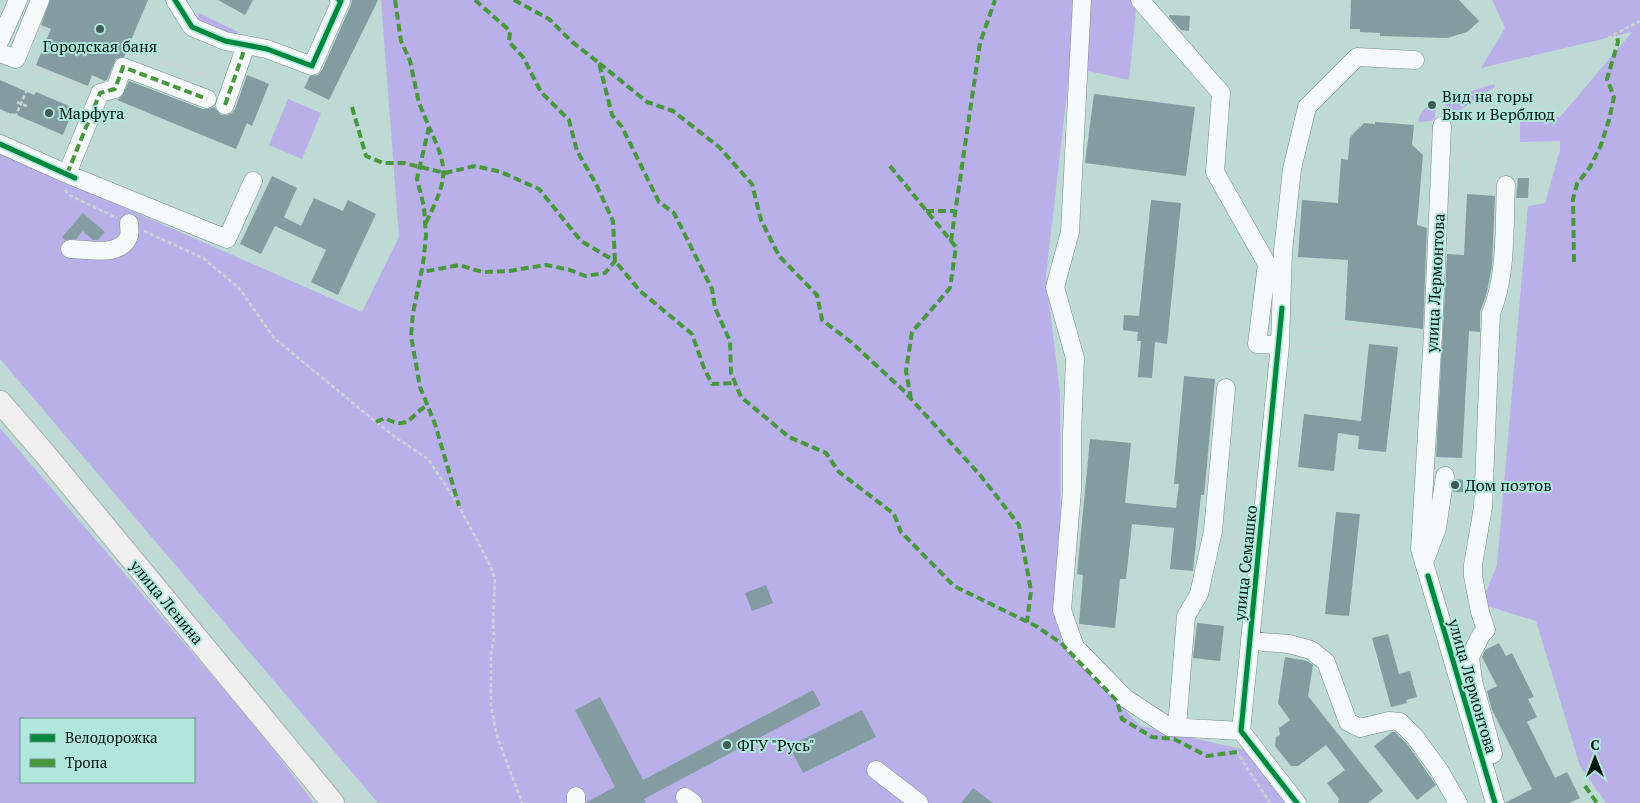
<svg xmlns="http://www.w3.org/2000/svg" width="1640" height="803" viewBox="0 0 1640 803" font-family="'PT Serif',serif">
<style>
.green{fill:#bab0e9;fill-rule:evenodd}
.building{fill:#829ca2}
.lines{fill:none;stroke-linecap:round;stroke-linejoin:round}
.minor-casing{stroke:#778e89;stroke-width:19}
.major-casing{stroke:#a8afae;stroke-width:24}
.path{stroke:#cbd4d2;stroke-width:2.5;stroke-dasharray:4 2.5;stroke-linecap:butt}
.minor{stroke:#f5f9f9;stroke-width:18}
.major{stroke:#efeff0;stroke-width:22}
.quiet{stroke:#47983c;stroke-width:4;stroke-dasharray:8 4;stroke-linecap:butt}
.cycleway-casing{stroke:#b0e7db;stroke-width:8}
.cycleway{stroke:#00873e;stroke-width:5}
.poi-dot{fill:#435b56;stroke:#b0e7db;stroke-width:2}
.labels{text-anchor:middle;stroke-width:4;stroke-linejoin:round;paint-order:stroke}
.poi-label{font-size:16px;fill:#021612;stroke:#b0e7db;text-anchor:start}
.street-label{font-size:16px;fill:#021612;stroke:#b0e7db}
</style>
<rect width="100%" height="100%" fill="#bddad4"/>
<path class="green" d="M381,0H1137L1129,80L1070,67L1046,276L1060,393L1061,643L1140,726L1246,750L1289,803H378L0,359V153L362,312L399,237Z
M1492,0H1640V803H1606L1580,766L1536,621L1481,604L1497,565L1528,206L1545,203L1560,150V141L1520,142V118L1560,117L1632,32L1481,68L1505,28Z
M199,13L238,32L235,40L195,27Z
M1494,84L1495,87L1451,116L1443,100Z
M288,99L321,113L302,159L269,145Z
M1435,103V119L1431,121L1418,122C1420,111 1425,107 1435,103Z
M0,428L255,726L314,803H0ZM21,719H194V782H21Z"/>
<path class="building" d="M50,0H148L124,57L116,59L107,80L105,81L92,75L88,86L36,65L51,29L41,25Z
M218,0H253L245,15Z
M352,0H378L329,100L304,88L310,76L318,75L322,70L351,5Z
M1351,0H1459L1479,21L1467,32L1447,38L1380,36V33L1360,32V29H1350Z
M1169,15L1190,16L1189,31L1181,30L1169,17Z
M247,75L269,84L252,126L247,123L236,149L117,100L122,96L129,81L203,109H209L214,107L221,115H227L232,113L235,109Z
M0,80L34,95L36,92L74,108L63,135L12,113L11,114L0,109Z
M1094,94L1195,107L1186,176L1085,163Z
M1375,122L1414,125L1412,145L1423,155L1417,225L1427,228L1423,329L1345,320L1348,260L1298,257L1302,200L1338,203L1341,159L1348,160L1350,137L1364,123L1375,124Z
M272,176L297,188L284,217L301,226L314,198L343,211L348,200L376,214L338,295L311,282L326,250L275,226L261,254L240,244Z
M1518,178H1529L1528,198H1516Z
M1467,194L1495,196L1492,266L1486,296L1480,312V332L1469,331L1462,458L1436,457L1447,254L1464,255Z
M1151,200L1181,203L1167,344L1155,342L1152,378L1138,377L1141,341H1137L1138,332L1123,330L1124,315L1139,316Z
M83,213L105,232L98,240H93L83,231L76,239L65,240L62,237Z
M1369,344L1398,347L1386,452L1358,449L1359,436L1338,433L1334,471L1298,467L1304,414L1361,421Z
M1184,376L1215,379L1204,495H1201L1193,571L1170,569L1174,528L1132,524L1126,579H1120L1115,628L1079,624L1083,575L1077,574L1090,439L1131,443L1125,503L1176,508L1179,484H1174Z
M1455,479L1463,480V492H1453Z
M1336,512L1360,514L1349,616L1325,614Z
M766,585L773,603L752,611L745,593Z
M1197,623L1224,626L1220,661L1193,658Z
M1388,634L1399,674L1410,671L1417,697L1406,700L1407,703L1391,707L1372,638Z
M1499,643L1506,656L1512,653L1534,697L1528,699L1537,717L1527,722L1555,778L1567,772L1580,798L1569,803H1505L1532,789L1492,710L1487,691L1497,686L1482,657L1485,650Z
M1285,657L1307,661L1313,665L1308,696L1383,791L1368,803H1338L1339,799L1327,783L1345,770L1326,745L1298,766H1291L1275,746L1276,737L1280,735L1279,728L1290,720L1278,703Z
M813,690L821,705L644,799L646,803H587V802L615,787L575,710L600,697L643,780Z
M862,710L876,737L803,773L789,746Z
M1392,732H1395L1407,744L1436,785L1417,800L1374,746Z
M973,788L993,803H961Z"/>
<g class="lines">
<defs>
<path id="minor" d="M175,0L192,27L225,41L267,49L312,66L341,1L339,0
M1082,0L1070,232L1055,287L1075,358L1072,434V490L1062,610L1075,647L1125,698L1169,727L1241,731
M1140,0L1221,93L1215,172L1267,264L1257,344L1280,345
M0,40L18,0
M0,53L16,59L40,0
M225,105L246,45
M1442,126L1433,334L1420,549L1495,803
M0,144L67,174L227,239L253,181
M67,174L100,93L115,89L123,67L207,99
M70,249C87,249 121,258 129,236C130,232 129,227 129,223
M1424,563L1437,528L1445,476
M1250,639L1263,642L1289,644L1311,650L1326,662L1348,722L1360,728L1389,721L1400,722L1415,737L1439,770L1458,803
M1177,727L1186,616L1199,594L1213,531L1226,388
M1493,754L1473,681L1470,657L1481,635L1486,630L1480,612L1473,576V565L1483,507L1491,313C1507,276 1504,226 1506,185
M876,770L919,803
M576,796V803
M685,797L693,803
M1297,803L1241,731L1280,345L1283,251L1292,169L1307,107L1357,57L1415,60"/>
<path id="major" d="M0,402L45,454L333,803"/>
</defs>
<use href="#minor" class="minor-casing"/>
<use href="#major" class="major-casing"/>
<path class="path" d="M135,57L166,13
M163,61L176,27
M30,66L87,90
M161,66L163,61L218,80
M194,79L200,60
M17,102L29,107
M1453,120L1640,21
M10,129L36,69
M1456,184L1458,156L1509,122L1507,171
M65,190L71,196L117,218
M144,231L203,258L239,288L274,338L376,422L398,439L428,459L459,506L490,565L495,579L493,619L494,638L491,654V707L497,736L522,803
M1452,244H1461V226H1453
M1294,346L1330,349L1332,327L1419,333
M0,367L206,608L370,803
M1458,476H1470
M1455,506H1469
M1413,684L1439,677L1443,691H1447
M1236,751L1270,803"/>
<use href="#minor" class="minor"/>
<use href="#major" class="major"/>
<path class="quiet" d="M395,0L401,41L410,61L419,103L429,127L417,179L424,207L426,236L423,264L413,313L411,336L420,387L435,424L459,506
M475,0L510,31L509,42L523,57L541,92L569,120L577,151L596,184L613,221L615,261L640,291L692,334L704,368L712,384L736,383
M514,0L549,19L571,41L599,63L612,115L622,127L659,202L674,213L712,289L715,308L730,341L731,373L741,397L789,437L826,453L839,472L894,514L901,532L954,586L1036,626L1061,643L1117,701L1122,719L1152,737L1174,739L1207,756L1237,752
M599,63L647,102L673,111L719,147L752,184L761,220L779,256L817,295L822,320L851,342L903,390L980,475L1019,525L1031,591L1027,622
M225,105L246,45
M352,107L366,156L383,163H404L445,173L475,166L501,172L539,189L581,241L615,261L605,273L585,276L570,270L546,265L509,271L482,272L459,265L422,272
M890,166L956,247L950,288L912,332L906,371L911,399
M67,174L100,93L115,89L123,67L207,99
M926,211H955
M426,223C447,178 450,172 429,127
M951,241L980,43L995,0
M1574,262L1573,199L1577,184L1590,167L1601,145L1609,120L1614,97L1607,79L1618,42L1617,34
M376,422L385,418C410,432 410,414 428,405
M1585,786L1597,803"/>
<defs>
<path id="cycleway" d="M175,0L192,27L225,41L267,49L312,66L341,1L339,0
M0,144L75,178
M1282,308L1241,731L1297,803
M1428,576L1495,803"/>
</defs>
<use href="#cycleway" class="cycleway-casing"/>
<use href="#cycleway" class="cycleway"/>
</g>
<g class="poi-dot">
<circle cx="100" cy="29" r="5"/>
<circle cx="1432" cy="105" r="5"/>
<circle cx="49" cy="113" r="5"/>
<circle cx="1455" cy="485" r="5"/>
<circle cx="727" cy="745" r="5"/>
</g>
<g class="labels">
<g class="poi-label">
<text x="100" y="52" text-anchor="middle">Городская баня</text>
<text x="1442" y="102">Вид на горы<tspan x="1442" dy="18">Бык и Верблюд</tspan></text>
<text x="59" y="119">Марфуга</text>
<text x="1465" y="491">Дом поэтов</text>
<text x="737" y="751">ФГУ "Русь"</text>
</g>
<g class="street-label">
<text transform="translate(1435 283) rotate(-87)" y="6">улица Лермонтова</text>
<text transform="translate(1245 563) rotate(-84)" y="6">улица Семашко</text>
<text transform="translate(167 602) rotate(50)" y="6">улица Ленина</text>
<text transform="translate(1473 686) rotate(74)" y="6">улица Лермонтова</text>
</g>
</g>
<rect x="20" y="718" width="175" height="65" fill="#b0e7db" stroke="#6a938b"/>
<rect x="30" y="734" width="25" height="8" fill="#00873e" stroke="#6a938b"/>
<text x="65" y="743" font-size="15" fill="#021612">Велодорожка</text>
<rect x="30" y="759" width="25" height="8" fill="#47983c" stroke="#6a938b"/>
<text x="65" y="768" font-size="15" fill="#021612">Тропа</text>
<g transform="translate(1595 758)" stroke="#b0e7db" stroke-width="4" paint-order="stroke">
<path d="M0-4L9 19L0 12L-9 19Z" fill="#021612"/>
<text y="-8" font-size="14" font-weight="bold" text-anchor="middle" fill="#021612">С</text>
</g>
</svg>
